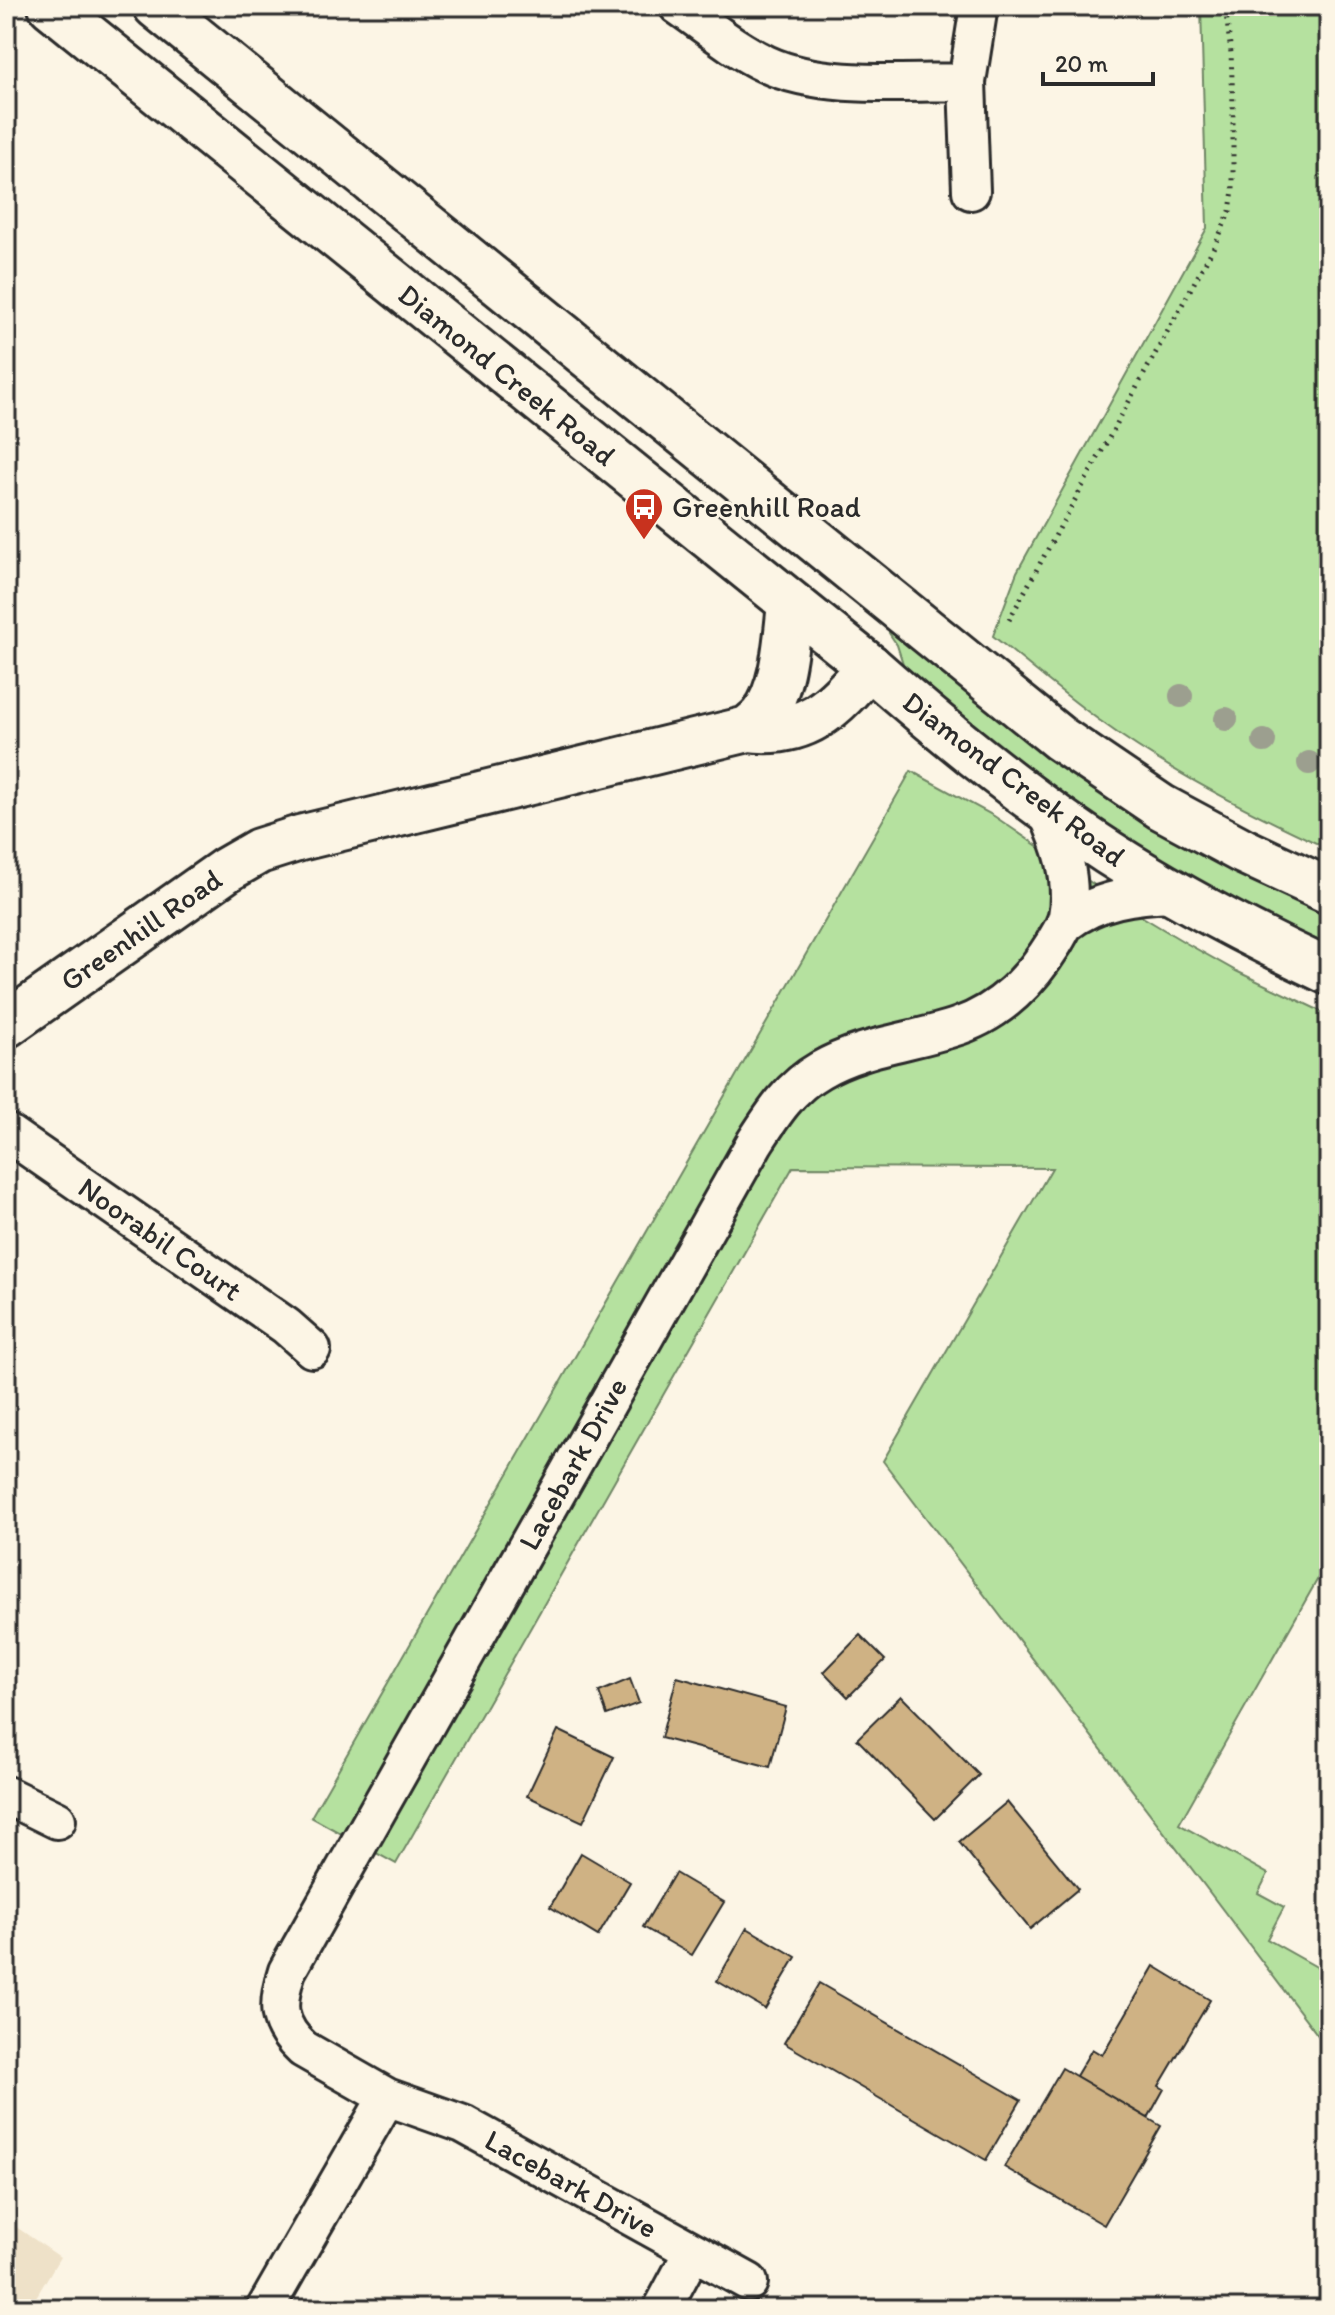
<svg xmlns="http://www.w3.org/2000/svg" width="1335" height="2315" viewBox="0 0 1335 2315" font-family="Itim,sans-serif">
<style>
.built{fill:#eee1c8}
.green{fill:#b5e19f;stroke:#708665;stroke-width:2}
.building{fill:#cfb284;stroke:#2b2b2b;stroke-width:2}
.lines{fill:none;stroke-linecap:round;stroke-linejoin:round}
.minor-casing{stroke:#2b2b2b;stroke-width:42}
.tertiary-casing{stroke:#2b2b2b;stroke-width:50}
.primary-casing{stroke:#2b2b2b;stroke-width:50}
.path{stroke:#2b2b2b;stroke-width:5;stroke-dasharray:2 6;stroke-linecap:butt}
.minor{stroke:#fcf5e5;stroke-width:36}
.tertiary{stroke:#fcf5e5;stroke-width:44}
.primary{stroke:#fcf5e5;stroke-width:44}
.tree{fill:#9c9f8f}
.labels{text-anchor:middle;stroke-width:6;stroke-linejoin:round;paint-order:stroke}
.street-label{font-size:30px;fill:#2b2b2b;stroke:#fcf5e5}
.poi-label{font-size:30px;fill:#2b2b2b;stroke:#fcf5e5;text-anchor:start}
</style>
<rect width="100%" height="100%" fill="#fcf5e5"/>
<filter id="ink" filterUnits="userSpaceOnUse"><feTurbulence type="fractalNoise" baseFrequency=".0125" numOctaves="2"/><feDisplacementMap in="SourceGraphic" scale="16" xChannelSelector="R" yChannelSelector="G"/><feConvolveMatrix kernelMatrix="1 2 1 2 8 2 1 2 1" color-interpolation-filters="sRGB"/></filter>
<g filter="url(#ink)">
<path class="built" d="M6,2220L60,2257L29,2309H6Z"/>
<path class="green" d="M1201,6H1329V849C1249,812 1170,772 1099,720C1062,693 1028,664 993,636L1017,572L1207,228Z
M889,627L1329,912V946L1226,896L1107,826L1049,786L996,747L905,670L897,645L889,633Z
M911,771L994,816L1131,910L1186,943L1236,971L1329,1015V1559L1179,1824L1268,1874L1258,1893L1284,1907L1267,1939L1329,1974V2050L883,1461L1052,1168L793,1167L396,1864L311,1817Z"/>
<path class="building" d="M860,1635L885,1660L848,1697L824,1672Z
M677,1677L786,1707L770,1767L661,1738Z
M630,1679L639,1703L607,1715L599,1692Z
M901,1696L979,1775L935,1819L857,1739Z
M558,1730L614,1757L583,1822L527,1796Z
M1007,1802L1078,1889L1030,1929L959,1842Z
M581,1853L630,1882L598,1936L550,1907Z
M675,1873L724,1902L692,1955L643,1927Z
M747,1928L796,1957L765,2009L717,1981Z
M1154,1966L1210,2000L1159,2086L1164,2089L1148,2118L1076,2076L1092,2049L1102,2055Z
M819,1983L1021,2100L986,2160L784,2043Z
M1062,2068L1161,2126L1104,2225L1004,2167Z"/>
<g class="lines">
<defs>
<path id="minor" d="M678,6C707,26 734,49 766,64C822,90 905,82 967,82
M971,191L967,82L979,6
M1065,924C1096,899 1136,894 1174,893
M6,1132L286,1326L312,1349
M6,1795L57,1820
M749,2282L463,2124L387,2097L303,2049C276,2024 276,2005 287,1971L755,1142C773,1114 790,1087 820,1070C863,1045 913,1042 959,1026C1002,1011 1031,980 1054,943C1059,934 1065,926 1067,916C1074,878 1061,843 1046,810
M265,2309L387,2097
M662,2309L693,2251"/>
<path id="tertiary" d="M748,729C752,725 758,721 762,716C784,690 786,638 790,604
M6,1025L226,870L259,851L300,838L748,729C806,737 834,708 869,666"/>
<path id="primary" d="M51,6L869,666C945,733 1024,798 1109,853C1179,898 1254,937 1329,972
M156,6L1059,738L1161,807L1243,851L1329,891"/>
</defs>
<use href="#minor" class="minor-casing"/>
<use href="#tertiary" class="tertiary-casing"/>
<use href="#primary" class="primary-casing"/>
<path class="path" d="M1009,620L1216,243L1230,211L1233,190V104L1231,53L1225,6"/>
<use href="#minor" class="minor"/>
<use href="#tertiary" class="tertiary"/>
<use href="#primary" class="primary"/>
</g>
<g class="tree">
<circle cx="1181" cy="696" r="12"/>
<circle cx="1226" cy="719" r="12"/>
<circle cx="1264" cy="741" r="12"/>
<circle cx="1309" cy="763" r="12"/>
</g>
</g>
<defs>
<symbol id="bus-pin" viewBox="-11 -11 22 30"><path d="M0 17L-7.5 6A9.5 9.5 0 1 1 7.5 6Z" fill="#c8321e" stroke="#fcf5e5"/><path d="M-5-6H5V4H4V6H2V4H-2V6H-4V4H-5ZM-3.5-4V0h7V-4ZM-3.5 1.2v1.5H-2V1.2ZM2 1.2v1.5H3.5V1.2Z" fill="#fff"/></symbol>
</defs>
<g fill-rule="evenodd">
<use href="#bus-pin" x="622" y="485" width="44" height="60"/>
</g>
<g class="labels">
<g class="street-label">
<text transform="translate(507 375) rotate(39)" y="10">Diamond Creek Road</text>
<text transform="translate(1014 779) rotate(37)" y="10">Diamond Creek Road</text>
<text transform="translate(141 930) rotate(-35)" y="10">Greenhill Road</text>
<text transform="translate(160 1239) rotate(35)" y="10">Noorabil Court</text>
<text transform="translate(573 1464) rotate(-61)" y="10">Lacebark Drive</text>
<text transform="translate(571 2184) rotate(29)" y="10">Lacebark Drive</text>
</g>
<g class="poi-label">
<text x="672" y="517">Greenhill Road</text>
</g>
</g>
<rect width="1335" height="2315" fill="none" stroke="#fcf5e5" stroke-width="32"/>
<rect x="16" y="16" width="1303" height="2283" fill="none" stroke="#2b2b2b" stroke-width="3" filter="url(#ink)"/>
<path d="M1043 72v12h110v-12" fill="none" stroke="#2b2b2b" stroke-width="4"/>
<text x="1055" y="72" font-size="24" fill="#2b2b2b" stroke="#fcf5e5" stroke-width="6" paint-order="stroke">20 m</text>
</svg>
